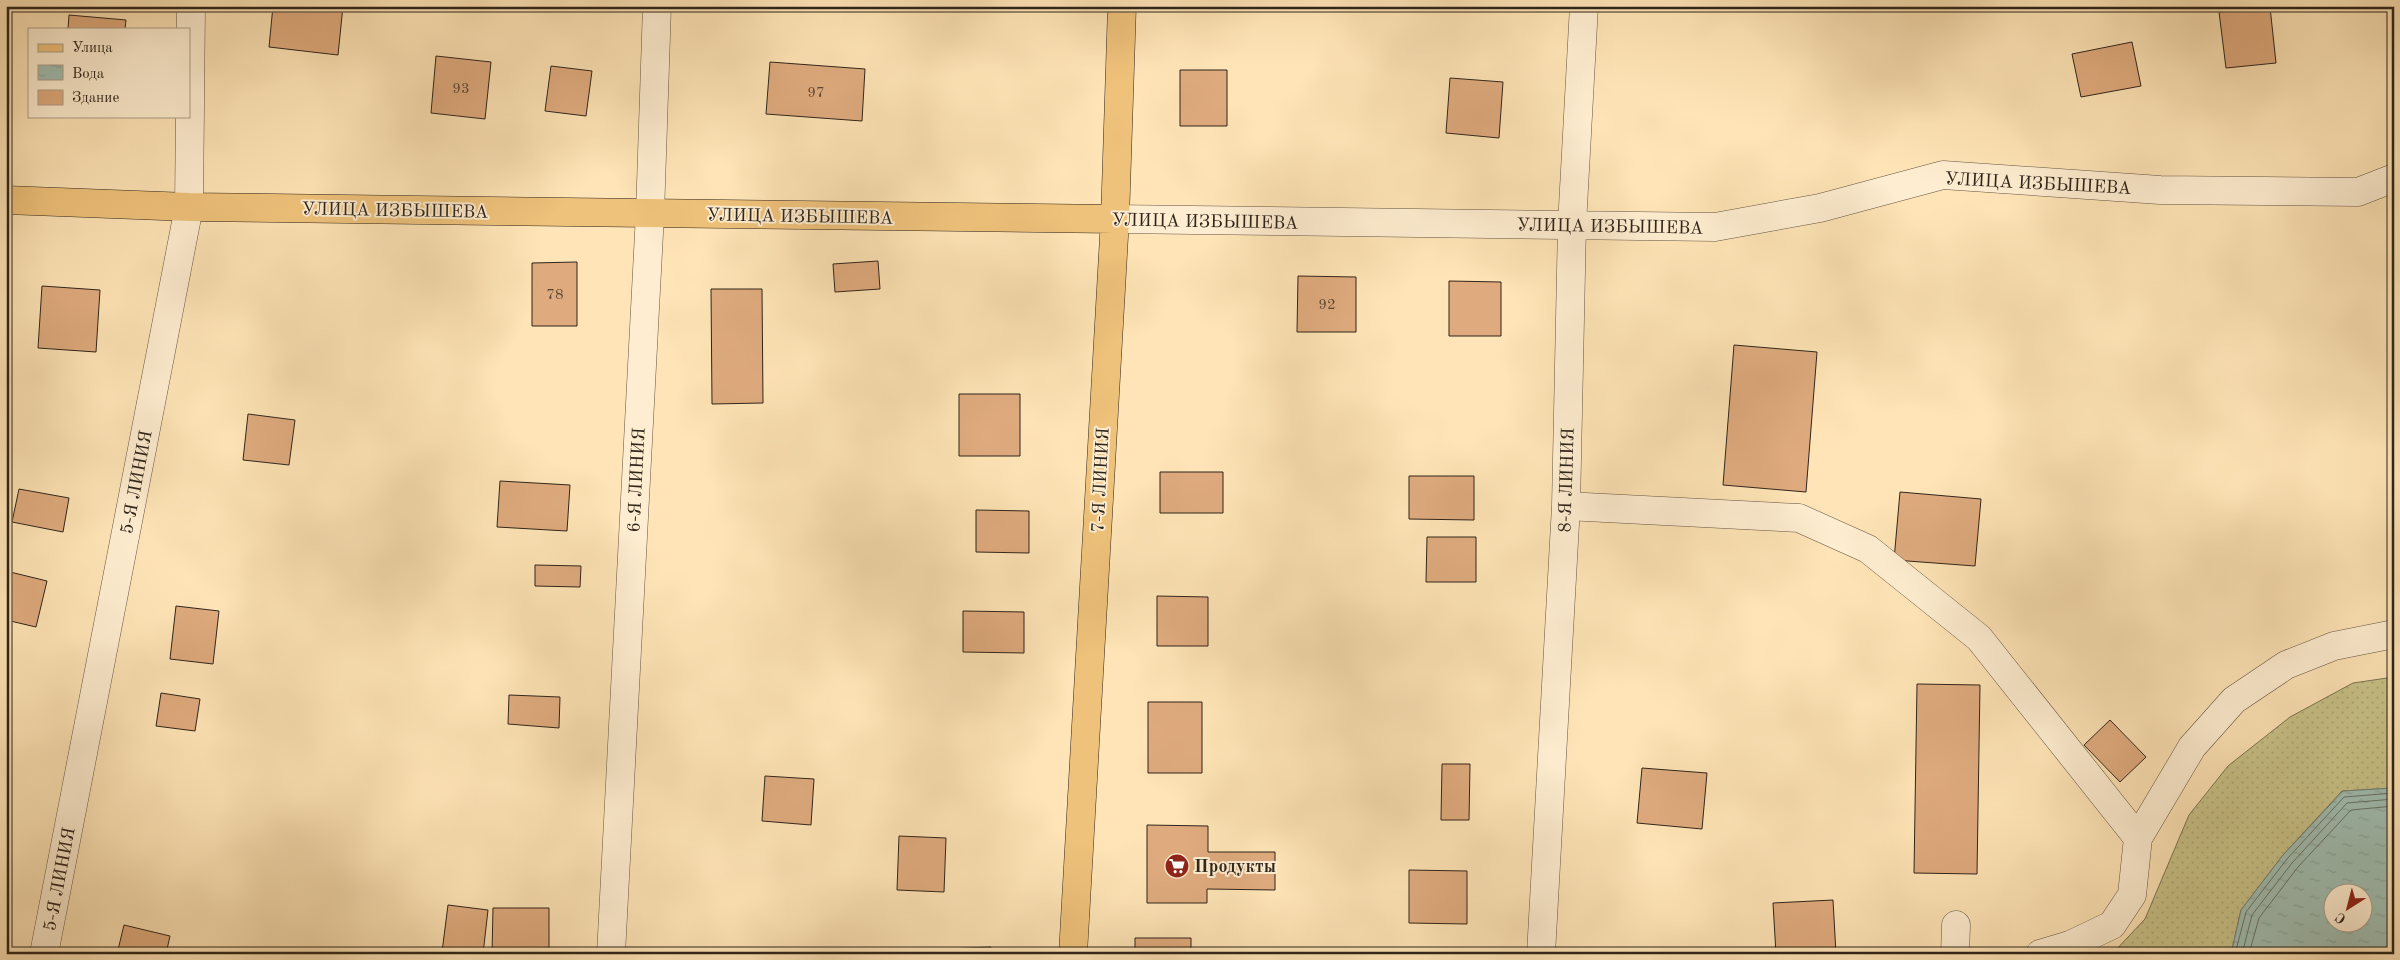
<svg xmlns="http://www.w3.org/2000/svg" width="2400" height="960" viewBox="0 0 2400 960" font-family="'Old Standard TT',serif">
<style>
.grass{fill:url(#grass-dots);stroke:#7c7452}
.water{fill:url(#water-ripples);stroke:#738176;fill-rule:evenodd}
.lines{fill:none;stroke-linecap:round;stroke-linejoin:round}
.shore{stroke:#687266;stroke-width:1}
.building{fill:#dfab7e;stroke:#2f251b}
.minor-casing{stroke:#635542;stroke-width:29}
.major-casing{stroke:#2f251b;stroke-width:29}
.minor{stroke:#feedd0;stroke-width:28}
.major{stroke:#efc27b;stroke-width:28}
.labels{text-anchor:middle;stroke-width:4;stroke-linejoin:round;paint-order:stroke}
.number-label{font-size:15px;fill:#5b4634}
.street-label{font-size:18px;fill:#2f251b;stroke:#feedd0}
.poi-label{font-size:18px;font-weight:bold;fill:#2f251b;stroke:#feedd0;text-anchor:start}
</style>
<defs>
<pattern id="grass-dots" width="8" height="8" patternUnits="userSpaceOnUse" patternTransform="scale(1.25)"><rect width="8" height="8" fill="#c8c288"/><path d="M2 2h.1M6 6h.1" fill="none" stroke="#aca775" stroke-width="1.8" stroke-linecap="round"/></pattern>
<pattern id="water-ripples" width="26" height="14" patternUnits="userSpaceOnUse" patternTransform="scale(1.25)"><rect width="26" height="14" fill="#a0beb2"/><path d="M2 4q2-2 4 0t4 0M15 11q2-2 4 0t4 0" fill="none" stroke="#8aa398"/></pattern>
</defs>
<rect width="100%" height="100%" fill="#fee4b6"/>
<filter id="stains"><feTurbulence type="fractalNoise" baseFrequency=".004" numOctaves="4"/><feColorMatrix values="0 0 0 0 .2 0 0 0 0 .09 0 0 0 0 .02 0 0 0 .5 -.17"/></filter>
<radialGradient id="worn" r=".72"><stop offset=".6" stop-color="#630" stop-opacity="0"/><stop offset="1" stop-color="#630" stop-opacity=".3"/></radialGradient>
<path class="grass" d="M2394,677V788L2342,791L2283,855L2241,910L2231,954H2112L2145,919L2189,815L2228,766L2290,717L2353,683Z"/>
<path class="water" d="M2394,788V954H2231L2241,910L2283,855L2343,791ZM2332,892H2362V922H2332Z"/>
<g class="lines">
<path class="shore" d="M2235,954L2246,912L2287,859L2344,797L2394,793
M2242,954L2252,915L2292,863L2347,803L2394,799
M2249,954L2259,918L2298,867L2351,810L2394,806"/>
</g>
<path class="building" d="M273,6H343L338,55L269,47Z
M2270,7L2276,63L2226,68L2219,12Z
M69,15L126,20L125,29H68Z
M2132,42L2141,86L2081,97L2072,54Z
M436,56L491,62L485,119L431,113Z
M770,62L865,69L862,121L766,114Z
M551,66L592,71L586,116L545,111Z
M1180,70H1227V126H1180Z
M1450,78L1503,82L1499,138L1446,133Z
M878,261L880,289L835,292L833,264Z
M577,262V326H532V263Z
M1298,276L1356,277V332H1297Z
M1449,281L1501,282V336H1449Z
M42,286L100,290L96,352L38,348Z
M711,289H762L763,403L712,404Z
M1734,345L1817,352L1806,492L1723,485Z
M959,394H1020V456H959Z
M248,414L295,420L289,465L243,460Z
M1160,472H1223V513H1160Z
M1409,476H1474V520L1409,519Z
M500,481L570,485L567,531L497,527Z
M19,489L69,498L63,532L12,522Z
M1900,492L1981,499L1975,566L1894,560Z
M976,510L1029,511V553L976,552Z
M1427,537H1476V582H1426Z
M535,565L581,566L580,587L535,586Z
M6,571L47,581L36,627L6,620Z
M1157,596L1208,597V646H1157Z
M176,606L219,611L213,664L170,659Z
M963,611L1024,612V653L963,652Z
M1917,684L1980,685L1977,874L1914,873Z
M161,693L200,699L195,731L156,726Z
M509,695L560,697L559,728L508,724Z
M1148,702H1202V773H1148Z
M2110,720L2146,757L2120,782L2084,745Z
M1442,764H1470L1469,820H1441Z
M1642,768L1707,773L1702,829L1637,823Z
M765,776L814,779L811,825L762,821Z
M1147,825L1208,826V852H1275V890L1207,889V903H1147Z
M899,836L946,838L944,892L897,890Z
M1409,870L1467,871V924L1409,923Z
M1833,900L1836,954H1776L1773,903Z
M448,905L488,910L483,954L442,952Z
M493,908H549V954H492Z
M124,925L170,936L166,954H117Z
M1135,938H1191V954H1135Z
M991,947V954H946V949Z"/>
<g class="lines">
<defs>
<path id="minor" d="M1115,219L1715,227L1820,208L1943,175L2160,190L2358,192L2394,178
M1566,506L1799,518L1868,549L1979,638L2138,838
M44,954L189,207L191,6
M611,954L650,214L657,6
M1541,954L1566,506L1572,225L1584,6
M1955,954L1956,925
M2040,954L2070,945L2112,925L2132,895L2138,838L2192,747L2234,700L2286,665L2334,646L2394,634"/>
<path id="major" d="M6,200L189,207L1115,219
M1073,954L1115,219L1122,6"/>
</defs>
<use href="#minor" class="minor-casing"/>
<use href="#major" class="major-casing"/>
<use href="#minor" class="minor"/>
<use href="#major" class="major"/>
</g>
<defs>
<symbol id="supermarket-disc" viewBox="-11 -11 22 22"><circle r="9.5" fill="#8f2418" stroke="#feedd0"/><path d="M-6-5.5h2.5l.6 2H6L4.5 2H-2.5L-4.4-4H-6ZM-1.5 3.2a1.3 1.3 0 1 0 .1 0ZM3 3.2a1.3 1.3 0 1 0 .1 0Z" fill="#fff"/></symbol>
</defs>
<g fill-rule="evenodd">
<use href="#supermarket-disc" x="1163" y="852" width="28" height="28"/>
</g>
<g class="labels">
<g class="number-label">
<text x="461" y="93">93</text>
<text x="816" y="97">97</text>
<text x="555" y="299">78</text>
<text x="1327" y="309">92</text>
</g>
<g class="street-label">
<text transform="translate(2038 183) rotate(3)" y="6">УЛИЦА ИЗБЫШЕВА</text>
<text transform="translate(395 210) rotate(1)" y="6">УЛИЦА ИЗБЫШЕВА</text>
<text transform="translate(800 216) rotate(1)" y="6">УЛИЦА ИЗБЫШЕВА</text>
<text transform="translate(1205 221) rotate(1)" y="6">УЛИЦА ИЗБЫШЕВА</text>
<text transform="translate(1610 226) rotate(1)" y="6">УЛИЦА ИЗБЫШЕВА</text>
<text transform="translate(636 480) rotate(-87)" y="6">6-Я ЛИНИЯ</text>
<text transform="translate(1100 480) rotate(-87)" y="6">7-Я ЛИНИЯ</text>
<text transform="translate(1566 480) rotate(-88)" y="6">8-Я ЛИНИЯ</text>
<text transform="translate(136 482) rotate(-79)" y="6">5-Я ЛИНИЯ</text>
<text transform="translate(59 879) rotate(-79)" y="6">5-Я ЛИНИЯ</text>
</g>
<g class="poi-label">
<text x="1194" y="872">Продукты</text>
</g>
</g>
<rect width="2400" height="960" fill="none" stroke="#fee4b6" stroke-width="25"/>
<rect x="8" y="8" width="2385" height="945" fill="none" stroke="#2f251b" stroke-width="2.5"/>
<rect x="12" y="12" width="2375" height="935" fill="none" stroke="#2f251b"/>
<rect x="28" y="28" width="162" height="90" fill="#feedd0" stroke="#ab9d88"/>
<rect x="38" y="44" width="25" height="8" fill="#efc27b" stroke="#ab9d88"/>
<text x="72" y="52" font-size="15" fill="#2f251b">Улица</text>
<rect x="38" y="65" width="25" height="15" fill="url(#water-ripples)" stroke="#ab9d88"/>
<text x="72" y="78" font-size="15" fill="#2f251b">Вода</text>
<rect x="38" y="90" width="25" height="15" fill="#dfab7e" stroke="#ab9d88"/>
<text x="72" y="102" font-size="15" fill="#2f251b">Здание</text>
<g transform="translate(2348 908) rotate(216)"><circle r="24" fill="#feedd0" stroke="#ab9d88"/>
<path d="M0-4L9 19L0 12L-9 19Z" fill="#8f2418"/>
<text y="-8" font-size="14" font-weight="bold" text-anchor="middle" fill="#2f251b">С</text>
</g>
<rect width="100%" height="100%" filter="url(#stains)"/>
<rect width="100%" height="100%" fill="url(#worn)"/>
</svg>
